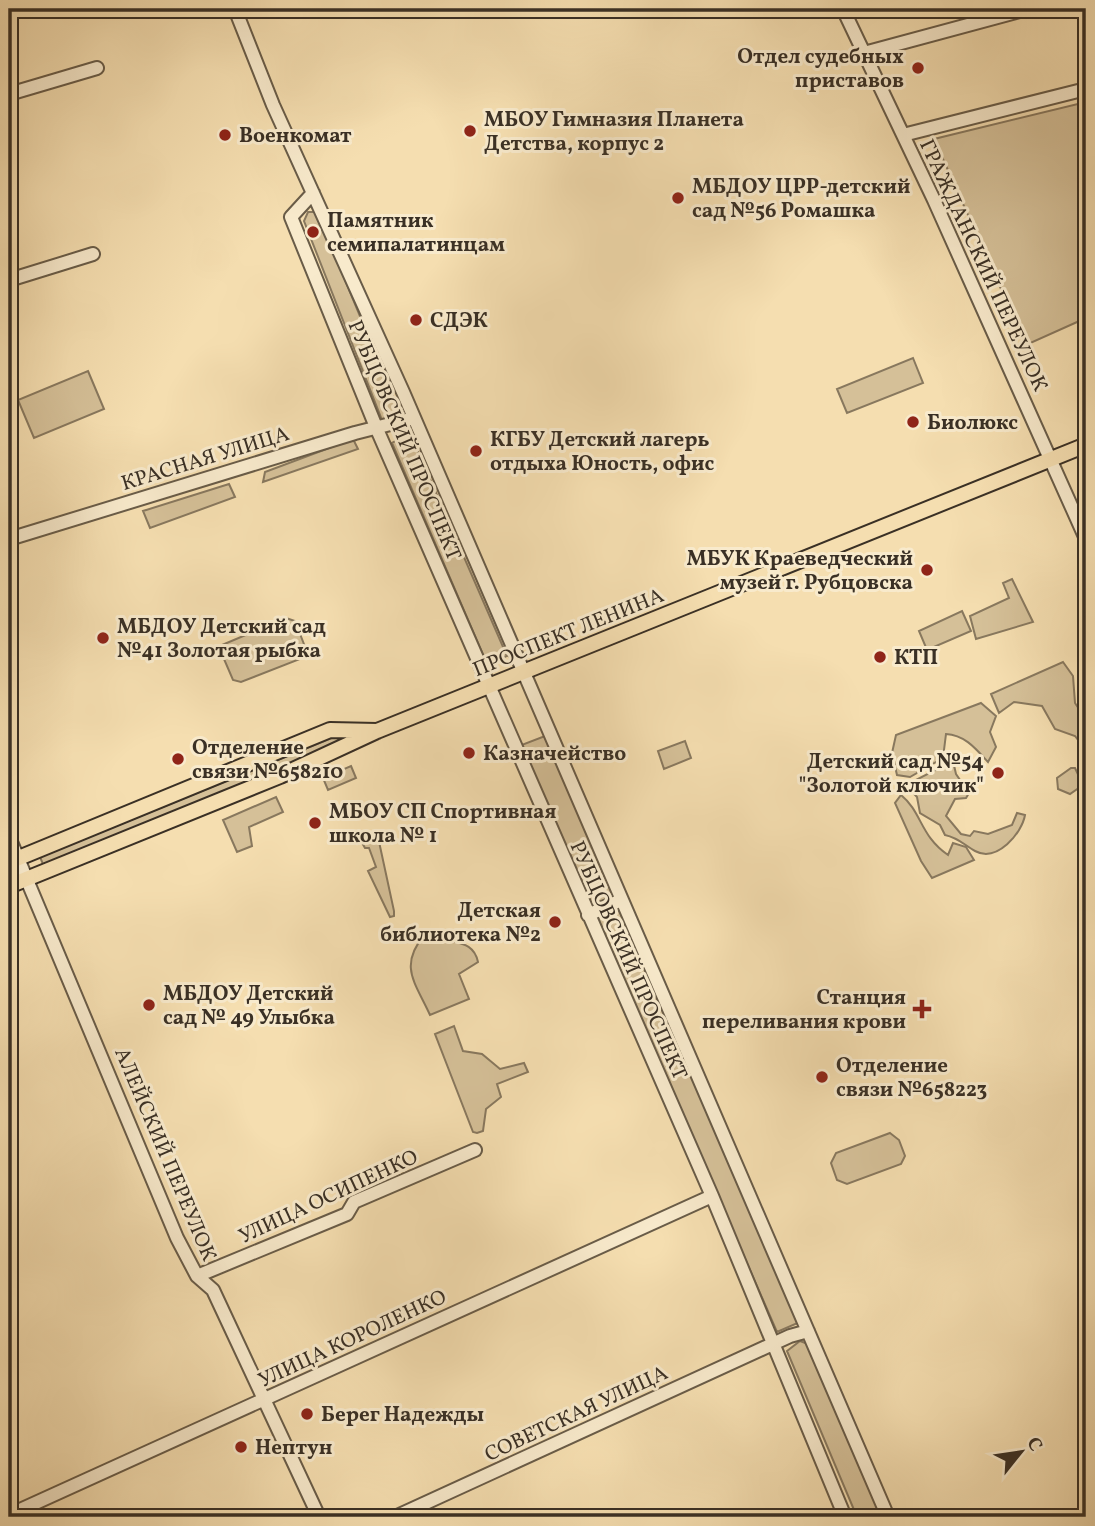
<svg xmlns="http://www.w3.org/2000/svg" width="1095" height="1526" viewBox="0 0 1095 1526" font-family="Vollkorn,serif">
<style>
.green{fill:#d5c098;stroke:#88785e;stroke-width:2}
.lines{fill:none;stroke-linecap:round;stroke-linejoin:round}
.minor-casing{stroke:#695c48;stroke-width:16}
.major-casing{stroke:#3a3025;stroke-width:18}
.minor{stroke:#f8eacc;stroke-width:12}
.major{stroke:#f5deb0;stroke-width:14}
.poi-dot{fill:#8f2418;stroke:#f8eacc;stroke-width:2.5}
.labels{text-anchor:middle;stroke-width:6;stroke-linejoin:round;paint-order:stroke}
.poi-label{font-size:21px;font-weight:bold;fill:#3a3025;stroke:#f8eacc;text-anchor:start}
.street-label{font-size:21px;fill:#3a3025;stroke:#f8eacc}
</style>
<rect width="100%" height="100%" fill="#f5deb0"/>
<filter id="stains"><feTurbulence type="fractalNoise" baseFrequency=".00286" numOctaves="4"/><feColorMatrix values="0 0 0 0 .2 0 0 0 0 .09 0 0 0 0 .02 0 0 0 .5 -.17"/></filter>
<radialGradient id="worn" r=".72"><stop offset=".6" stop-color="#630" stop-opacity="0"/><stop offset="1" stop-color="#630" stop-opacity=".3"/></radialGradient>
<path class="green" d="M1086,102V318L1026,345L934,139Z
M308,212H315L319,217L400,413L382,420L304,221Z
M913,358L923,383L847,413L837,389Z
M88,371L104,409L34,438L18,400Z
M410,433L507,656L487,664L392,443Z
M353,439L358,449L263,482L265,472Z
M229,484L235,497L150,528L143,511Z
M1012,579L1033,622L976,639L970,616L1009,598L1003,583Z
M962,611L971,631L927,650L919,631Z
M286,618L295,621L307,652L300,659L241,682L233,680L221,652L222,645Z
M1063,662L1073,676L1075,703L1086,720V742L1082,745L1075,736L1055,729L1042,706L1014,702L999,713L991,694Z
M981,703L996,716L990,732L996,747L988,762C976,749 965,735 946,734L943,758L910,777L897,775L892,753L896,735Z
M339,735L345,736V743L45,869L40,857Z
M545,736L614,896L590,905L519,746Z
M685,741L691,758L664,769L658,751Z
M953,761L956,774L969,793L966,798L955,799L946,816L961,834L970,836L974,831L988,834L1012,825L1017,813L1025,815C1022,833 997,863 975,851C964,845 959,838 945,835L940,825L920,813L917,797L906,785Z
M351,766L356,778L328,790L323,778Z
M1071,768H1075L1083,785L1070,794L1058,789L1057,778Z
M901,795C922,812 920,836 948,855L953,843L966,847L974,860L932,878L921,861L895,803Z
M276,797L283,812L249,827L252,846L237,852L223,820Z
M371,834L378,837L394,911V916L390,917L368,871L376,867L369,848H365L361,841Z
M619,910L800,1322L777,1332L597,919Z
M433,933C450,945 473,938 478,962L459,974L469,999L430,1015C415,982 398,966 425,934Z
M454,1026L463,1051L482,1054L500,1069L524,1063L528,1072L497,1084L501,1097L486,1109L483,1131L477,1133L473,1132L435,1034Z
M890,1133L899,1140L905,1156L901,1164L847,1184L837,1180L831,1163L836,1153Z
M800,1341L808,1344L882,1517H857L787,1351Z"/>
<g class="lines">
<defs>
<path id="minor" d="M235,9L273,105L403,392L888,1517
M843,9L934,200L1086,539
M864,53L1027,9
M9,94L97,68
M903,135L1086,89
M313,193L291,217L376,427L712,1196L845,1517
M9,280L93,254
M9,539L355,433L414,418
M9,837L177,1238L197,1276L213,1290L319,1517
M588,915L621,900
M197,1276L347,1214L354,1202L475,1150
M9,1515L712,1196
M395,1517L790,1336L808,1331"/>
<path id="major" d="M9,862L330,730L377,731
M9,886L280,776L377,731L1086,445"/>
</defs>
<use href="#minor" class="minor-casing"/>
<use href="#major" class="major-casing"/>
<use href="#minor" class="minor"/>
<use href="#major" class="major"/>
</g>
<g class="poi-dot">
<circle cx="918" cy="68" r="7"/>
<circle cx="470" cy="131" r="7"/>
<circle cx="225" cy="135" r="7"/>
<circle cx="678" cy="198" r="7"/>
<circle cx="313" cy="232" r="7"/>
<circle cx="416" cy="320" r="7"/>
<circle cx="913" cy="422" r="7"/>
<circle cx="476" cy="451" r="7"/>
<circle cx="927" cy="570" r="7"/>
<circle cx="103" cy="638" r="7"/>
<circle cx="880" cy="657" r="7"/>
<circle cx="469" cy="753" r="7"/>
<circle cx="178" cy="759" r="7"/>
<circle cx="998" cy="773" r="7"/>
<circle cx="315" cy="823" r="7"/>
<circle cx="555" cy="922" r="7"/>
<circle cx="149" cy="1005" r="7"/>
<path d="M918.5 998.5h7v7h7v7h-7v7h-7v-7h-7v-7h7z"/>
<circle cx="822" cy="1077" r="7"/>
<circle cx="307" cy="1414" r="7"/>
<circle cx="241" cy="1447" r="7"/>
</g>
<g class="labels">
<g class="poi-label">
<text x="904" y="63" text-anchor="end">Отдел судебных<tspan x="904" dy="24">приставов</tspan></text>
<text x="484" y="126">МБОУ Гимназия Планета<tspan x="484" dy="24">Детства, корпус 2</tspan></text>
<text x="239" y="142">Военкомат</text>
<text x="692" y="193">МБДОУ ЦРР-детский<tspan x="692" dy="24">сад №56 Ромашка</tspan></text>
<text x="327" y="227">Памятник<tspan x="327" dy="24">семипалатинцам</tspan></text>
<text x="430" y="327">СДЭК</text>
<text x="927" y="429">Биолюкс</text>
<text x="490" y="446">КГБУ Детский лагерь<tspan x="490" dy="24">отдыха Юность, офис</tspan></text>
<text x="913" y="565" text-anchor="end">МБУК Краеведческий<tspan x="913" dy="24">музей г. Рубцовска</tspan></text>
<text x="117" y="633">МБДОУ Детский сад<tspan x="117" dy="24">№41 Золотая рыбка</tspan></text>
<text x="894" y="664">КТП</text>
<text x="192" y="754">Отделение<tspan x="192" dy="24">связи №658210</tspan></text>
<text x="483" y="760">Казначейство</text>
<text x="984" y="768" text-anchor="end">Детский сад №54<tspan x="984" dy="24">"Золотой ключик"</tspan></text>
<text x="329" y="818">МБОУ СП Спортивная<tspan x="329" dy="24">школа № 1</tspan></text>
<text x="541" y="917" text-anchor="end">Детская<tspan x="541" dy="24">библиотека №2</tspan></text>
<text x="163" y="1000">МБДОУ Детский<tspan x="163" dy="24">сад № 49 Улыбка</tspan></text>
<text x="906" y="1004" text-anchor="end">Станция<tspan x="906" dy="24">переливания крови</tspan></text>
<text x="836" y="1072">Отделение<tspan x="836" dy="24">связи №658223</tspan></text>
<text x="321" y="1421">Берег Надежды</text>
<text x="255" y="1454">Нептун</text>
</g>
<g class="street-label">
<text transform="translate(984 265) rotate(65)" y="7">ГРАЖДАНСКИЙ ПЕРЕУЛОК</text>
<text transform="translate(405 440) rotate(67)" y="7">РУБЦОВСКИЙ ПРОСПЕКТ</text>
<text transform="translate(205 458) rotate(-17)" y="7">КРАСНАЯ УЛИЦА</text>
<text transform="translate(568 632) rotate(-22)" y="7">ПРОСПЕКТ ЛЕНИНА</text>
<text transform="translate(629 960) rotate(66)" y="7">РУБЦОВСКИЙ ПРОСПЕКТ</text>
<text transform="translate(166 1154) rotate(67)" y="7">АЛЕЙСКИЙ ПЕРЕУЛОК</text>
<text transform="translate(328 1196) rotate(-25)" y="7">УЛИЦА ОСИПЕНКО</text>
<text transform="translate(352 1338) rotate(-25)" y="7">УЛИЦА КОРОЛЕНКО</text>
<text transform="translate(576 1413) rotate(-25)" y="7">СОВЕТСКАЯ УЛИЦА</text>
</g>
</g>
<rect width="1095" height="1526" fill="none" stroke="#f5deb0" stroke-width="35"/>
<rect x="10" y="10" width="1074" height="1505" fill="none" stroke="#3a3025" stroke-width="3.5"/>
<rect x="18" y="18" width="1060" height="1491" fill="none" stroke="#3a3025" stroke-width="2"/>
<g transform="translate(1021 1452) rotate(60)" stroke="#f8eacc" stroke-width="5" paint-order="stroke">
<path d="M0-5L12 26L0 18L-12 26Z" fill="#3a3025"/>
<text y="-10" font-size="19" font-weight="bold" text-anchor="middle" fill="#3a3025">С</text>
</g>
<rect width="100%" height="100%" filter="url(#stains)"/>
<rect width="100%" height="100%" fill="url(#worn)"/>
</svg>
